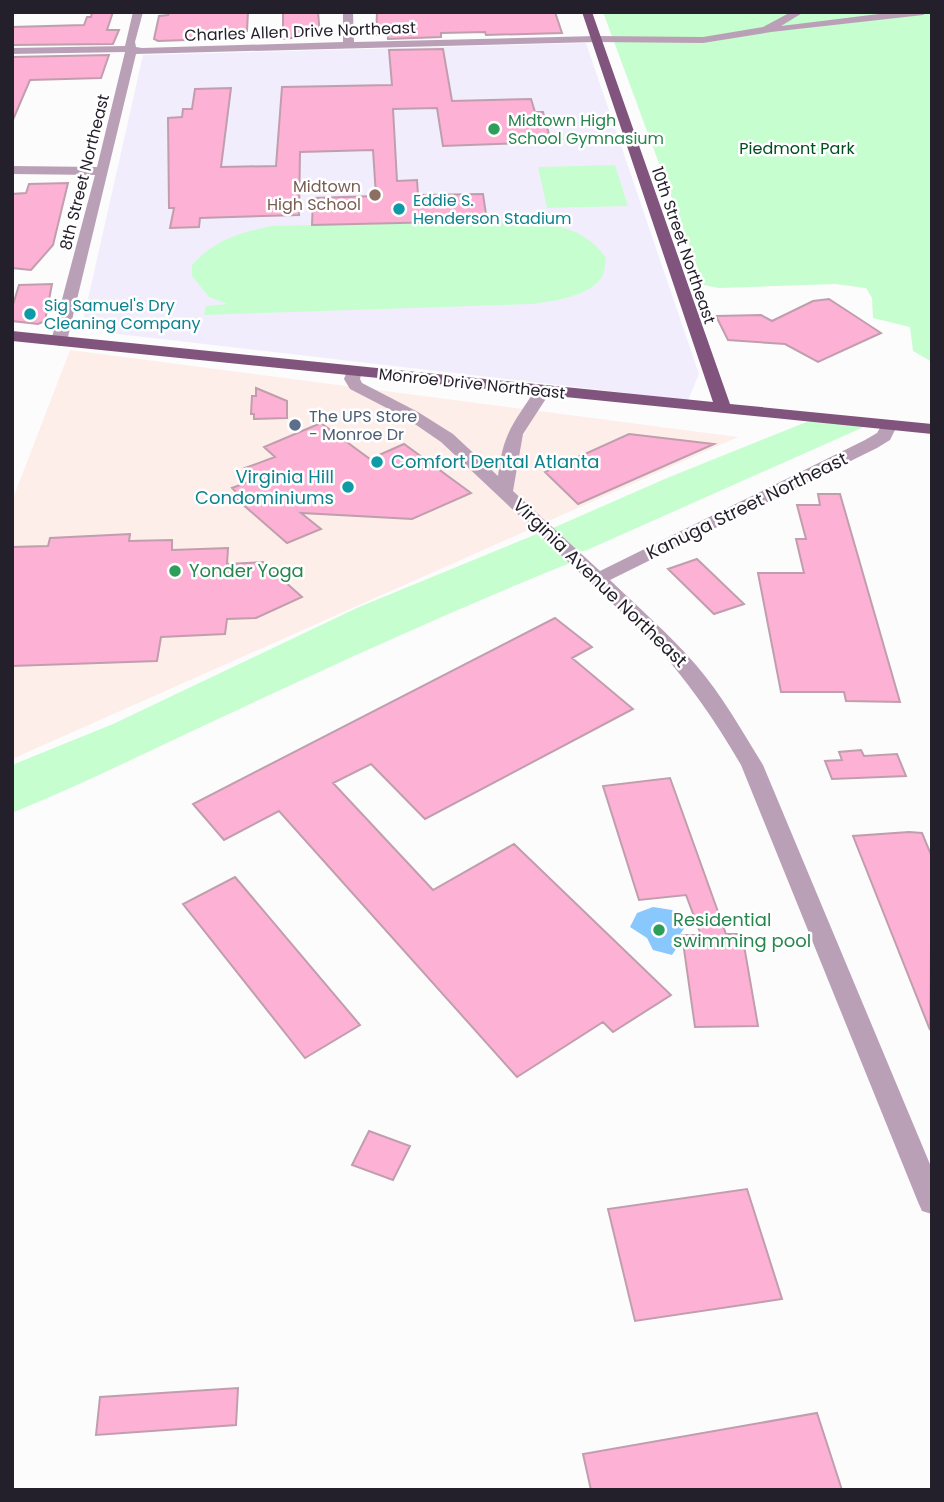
<svg xmlns="http://www.w3.org/2000/svg" width="944" height="1502" viewBox="0 0 944 1502" font-family="Poppins,sans-serif">
<style>
.commercial{fill:#fdeeea}
.built{fill:#f2edfd}
.green{fill:#c6fed0}
.water{fill:#89c8fc}
.building{fill:#fdb1d4;stroke:#c19ead;stroke-width:2}
.lines{fill:none;stroke-linecap:round;stroke-linejoin:round}
.minor{fill:#baa0b7;fill-rule:evenodd}
.major{fill:#81547d;fill-rule:evenodd}
.leisure-dot{fill:#2e9e5b;stroke:#fff;stroke-width:2.5}
.education-dot{fill:#8d6e63;stroke:#fff;stroke-width:2.5}
.culture-dot{fill:#0f9aa8;stroke:#fff;stroke-width:2.5}
.service-dot{fill:#5c6f8a;stroke:#fff;stroke-width:2.5}
.labels{text-anchor:middle;stroke-width:5;stroke-linejoin:round;paint-order:stroke}
.far-street-label{font-size:16px;fill:#231f2b;stroke:#fff}
.far-leisure-label{font-size:16px;fill:#27864d;stroke:#fff;text-anchor:start}
.far-park-label{font-size:16px;fill:#004d1f;stroke:#fff}
.far-education-label{font-size:16px;fill:#785e54;stroke:#fff;text-anchor:end}
.far-culture-label{font-size:16px;fill:#0d838f;stroke:#fff;text-anchor:start}
.far-service-label{font-size:16px;fill:#4e5e75;stroke:#fff;text-anchor:start}
.culture-label{font-size:18px;fill:#0d838f;stroke:#fff;text-anchor:start}
.street-label{font-size:18px;fill:#231f2b;stroke:#fff}
.leisure-label{font-size:18px;fill:#27864d;stroke:#fff;text-anchor:start}
</style>
<rect width="100%" height="100%" fill="#fcfcfc"/>
<path class="commercial" d="M70,350L738,437L12,759V501Z"/>
<path class="built" d="M586,43L699,374L688,400L109,333L105,323L83,321L143,55Z"/>
<path class="green" d="M603,12H932V362L913,351L910,327L873,318L872,298L866,288L835,284L719,288L704,285Z
M615,165L628,206L547,208L538,167Z
M520,220C554,224 586,228 606,258C605,263 605,271 603,275C591,297 553,301 532,304L204,315L206,306L228,304L209,297L192,276V265C214,240 240,233 271,226Z
M809,421L866,426L587,550L579,552L553,528L667,478Z
M544,531L575,561C455,609 337,663 220,718C151,750 83,784 12,813V765L113,724L359,607Z"/>
<path class="water" d="M653,907L672,910L685,921V927L675,942L678,946L672,955L653,950L647,938L630,927L637,913Z"/>
<path class="building" d="M92,12H113L107,30H119L113,44L12,45V27L84,25L87,17H91Z
M169,12H248L247,31L218,34L217,39L158,41L154,39L159,16L168,15Z
M283,12H318L320,35L283,39Z
M377,12H555L562,33L486,35L485,32L441,33V37L388,39V35H376Z
M443,49L452,101L531,99L535,112H543L551,142L443,146L437,108L393,109L397,181L417,180L418,195L483,194L487,221L312,225L313,198L376,196L373,150L300,152L299,215L200,218L199,227L170,228L174,208H169L168,118L182,117L183,109H192L195,89L231,88L221,167L276,166L282,87L392,85L389,50Z
M109,55L101,78L30,80L12,122V57Z
M68,183L53,245L31,270L12,268V194L26,193L29,184Z
M52,284L45,321L38,324L12,321V308L19,285Z
M829,299L881,333L818,362L785,344L728,340L716,316L761,315L772,321L813,301Z
M256,388L287,401V418L254,419V414H251L252,396H256Z
M321,423L370,459L404,444L471,493L412,519L301,513L321,529L287,543L233,496L238,494L232,488L256,479L245,468L275,457L264,447Z
M629,434L714,444L578,504L545,472Z
M818,494H840L900,702L846,701L844,692H781L758,573H804L796,539H806L797,505H820Z
M130,534L129,541L172,540V550L228,548L227,564L263,562L302,597L256,618L227,619L225,634L161,637L157,661L12,666V547L48,546L50,538Z
M697,559L744,604L714,614L668,569Z
M555,618L592,647L572,658L633,709L425,819L371,764L333,783L433,890L514,844L671,995L613,1032L603,1022L517,1077L279,811L224,840L193,804Z
M861,750L864,756L897,754L906,776L832,779L825,761L842,760L839,752Z
M670,778L726,934H742L758,1026L695,1027L682,935H701L686,895L639,900L603,786Z
M909,832L922,833L932,857L930,1030L853,836Z
M235,877L360,1025L305,1058L183,904Z
M369,1131L410,1146L393,1180L352,1165Z
M747,1189L782,1299L635,1321L608,1209Z
M238,1388L236,1425L96,1435L100,1397Z
M817,1413L842,1490H591L583,1454Z"/>
<g class="lines">
<path class="minor" d="M133,12H143L135,42L136,47L142,48L343,42V12H353L354,42L596,36L703,37L763,27L791,12H804L781,26L895,12H928L923,15L771,32L703,43L596,42L136,54L67,341L59,346L51,341L95,175L12,174V166L97,167L125,52L12,54V48L125,46Z
M354,366L362,371L360,379L362,383L418,412L453,434L498,476C503,431 515,422 537,387H549V394L523,434L513,491L600,571L865,440L877,433L884,421H896L898,424L890,440L877,448L610,580C639,608 669,634 696,665C722,695 742,731 763,765L932,1169V1214L922,1211L918,1202L741,765C715,720 686,679 651,640L441,442L406,418L350,389L344,379L348,368Z"/>
<path class="major" d="M582,12H592L730,404L932,424V434L12,341V331L713,402Z"/>
</g>
<g class="leisure-dot">
<circle cx="494" cy="129" r="7"/>
<circle cx="175" cy="571" r="7"/>
<circle cx="659" cy="930" r="7"/>
</g>
<circle class="education-dot" cx="375" cy="195" r="7"/>
<g class="culture-dot">
<circle cx="399" cy="209" r="7"/>
<circle cx="30" cy="314" r="7"/>
<circle cx="377" cy="462" r="7"/>
<circle cx="348" cy="487" r="7"/>
</g>
<circle class="service-dot" cx="295" cy="425" r="7"/>
<g class="labels">
<g class="far-street-label">
<text transform="translate(300 31) rotate(-2)" y="6">Charles Allen Drive Northeast</text>
<text transform="translate(84 172) rotate(-76)" y="6">8th Street Northeast</text>
<text transform="translate(684 245) rotate(71)" y="6">10th Street Northeast</text>
<text transform="translate(472 383) rotate(6)" y="6">Monroe Drive Northeast</text>
</g>
<g class="far-leisure-label">
<text x="508" y="126">Midtown High<tspan x="508" dy="18">School Gymnasium</tspan></text>
</g>
<g class="far-park-label">
<text x="797" y="154">Piedmont Park</text>
</g>
<g class="far-education-label">
<text x="361" y="192">Midtown<tspan x="361" dy="18">High School</tspan></text>
</g>
<g class="far-culture-label">
<text x="413" y="206">Eddie S.<tspan x="413" dy="18">Henderson Stadium</tspan></text>
<text x="44" y="311">Sig Samuel's Dry<tspan x="44" dy="18">Cleaning Company</tspan></text>
</g>
<g class="far-service-label">
<text x="309" y="422">The UPS Store<tspan x="309" dy="18">- Monroe Dr</tspan></text>
</g>
<g class="culture-label">
<text x="391" y="468">Comfort Dental Atlanta</text>
<text x="334" y="483" text-anchor="end">Virginia Hill<tspan x="334" dy="21">Condominiums</tspan></text>
</g>
<g class="street-label">
<text transform="translate(747 506) rotate(-26)" y="6">Kanuga Street Northeast</text>
<text transform="translate(600 583) rotate(44)" y="6">Virginia Avenue Northeast</text>
</g>
<g class="leisure-label">
<text x="189" y="577">Yonder Yoga</text>
<text x="673" y="926">Residential<tspan x="673" dy="21">swimming pool</tspan></text>
</g>
</g>
<rect width="944" height="1502" fill="none" stroke="#231f2b" stroke-width="28"/>
</svg>
